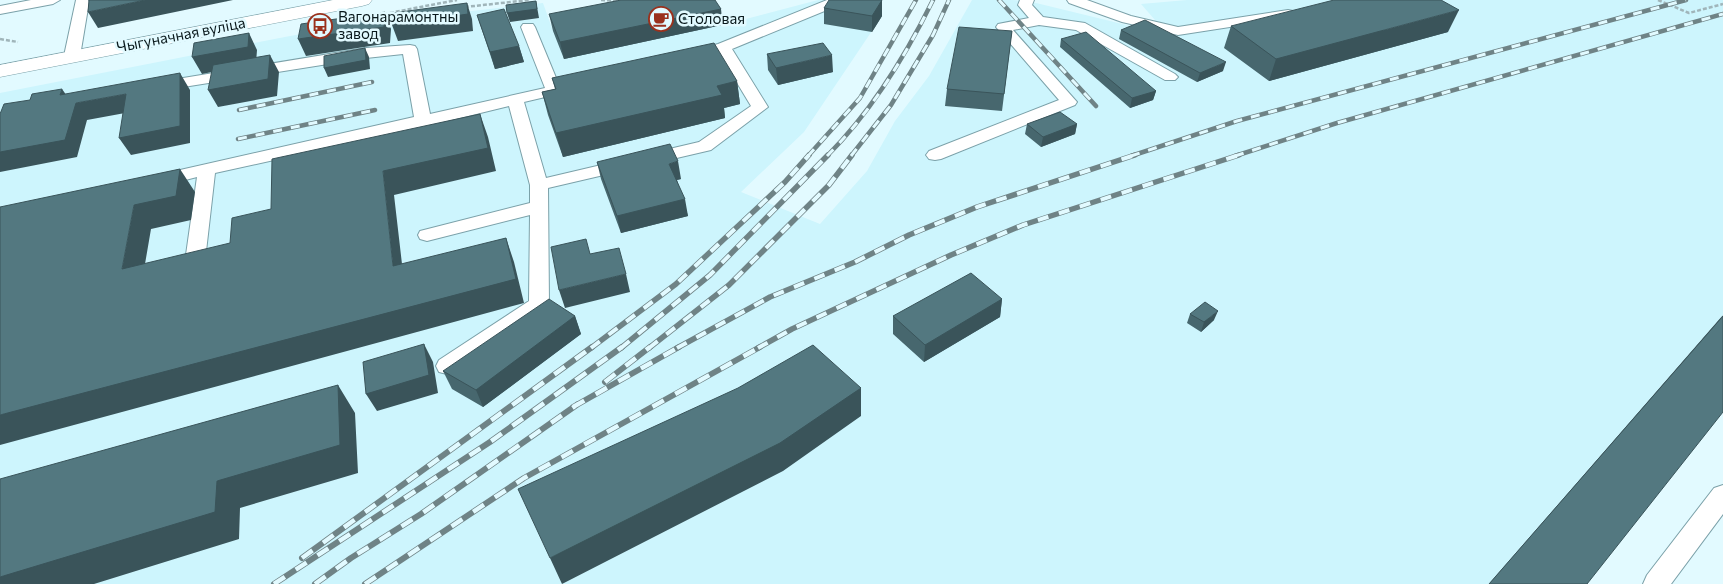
<svg xmlns="http://www.w3.org/2000/svg" width="1723" height="584" viewBox="0 0 1723 584" font-family="Commissioner,sans-serif">
<style>
.built{fill:#cdf5fd}
.lines{fill:none;stroke-linecap:round;stroke-linejoin:round}
.lane-casing{stroke:#7ba1a9;stroke-width:2}
.secondary-casing{stroke:#7ba1a9;stroke-width:1}
.path{stroke:#a0b5ba;stroke-width:2.5;stroke-dasharray:4 2;stroke-linecap:butt}
.lane{fill:#fff;fill-rule:evenodd}
.secondary{fill:#fff;fill-rule:evenodd}
.rail-far2-casing{stroke:#6f8386;stroke-width:4.5}
.rail-far1-casing{stroke:#6f8386;stroke-width:5.5}
.rail-casing{stroke:#6f8386;stroke-width:6}
.rail-far2{stroke:#e2faff;stroke-width:3;stroke-dasharray:9;stroke-linecap:butt}
.rail-far1{stroke:#e2faff;stroke-width:4;stroke-dasharray:11;stroke-linecap:butt}
.rail{stroke:#e2faff;stroke-width:4.5;stroke-dasharray:13;stroke-linecap:butt}
.wall{fill:#47676e}
.shaded-wall{fill:#3a545a}
.building{fill:#537880;stroke:#3a545a}
.labels{text-anchor:middle;stroke-width:5;stroke-linejoin:round;paint-order:stroke}
.far-poi-label{font-size:15px;fill:#09181b;stroke:#e2faff;text-anchor:start}
.far-street-label{font-size:15px;fill:#09181b;stroke:#e2faff}
</style>
<rect width="100%" height="100%" fill="#e2faff"/>
<path class="built" d="M704,0L723,25L818,0H827L835,9L882,16L804,132L741,192L820,224L867,171L895,121L929,76L972,0H1013L1032,2L1143,29L1155,20L1141,4L1187,0H1723V315L1489,584H0V93L290,36L372,22L543,3L553,31Z"/>
<g class="lines">
<defs>
<path id="lane" d="M31,0H60L53,4L0,14V6Z
M76,0H88L89,2L80,56L77,59H67L64,56Z
M827,0H846L844,3L732,49L768,107L711,150L548,188L549,304L546,309L455,372L447,374L439,372L436,366L439,360L529,301L530,215L427,241L420,239L418,235L420,231L530,203V185L509,106L423,127L215,173L204,269L201,274L194,276L187,274L184,269L197,177L158,187L152,185L149,181L152,177L158,175L414,117L403,54L366,58L177,88L171,86L169,83L171,80L366,48L410,45L415,46L417,49L430,114L545,88L521,27L523,24H533L535,27L559,85L569,82L575,84L577,87L575,90L524,102L546,178L699,142L751,106L719,53L691,61L686,59L683,56L686,53L718,44Z
M1020,0H1034L1032,5L1043,17L1085,23L1175,74L1178,77L1175,80H1165L1076,30L1039,25L1013,30L1077,102L1075,105L941,159L935,160L929,159L926,155L929,151L1059,100L996,27L998,24L1029,18L1018,5Z
M1067,0H1087L1131,16L1178,27L1288,10L1293,11L1295,14L1293,17L1288,18L1178,35L1122,22L1069,3Z
M1723,485V514L1671,584H1643L1647,575L1714,488Z"/>
<path id="secondary" d="M333,0H372L369,4L362,6L0,77V65Z"/>
</defs>
<use href="#lane" class="lane-casing"/>
<use href="#secondary" class="secondary-casing"/>
<path class="path" d="M601,0L622,1
M1658,0L1689,13L1723,4
M465,7L529,0
M384,14L457,0
M0,39L18,42"/>
<use href="#lane" class="lane"/>
<use href="#secondary" class="secondary"/>
<defs>
<path id="rail-far2" d="M999,0L1096,106
M239,110L372,82
M238,139L375,110
M808,156L860,98L916,0
M827,156C872,111 905,57 933,0
M851,156L891,105L933,35L949,0
M1131,156L1237,121L1686,0
M1235,156L1337,123L1723,14"/>
<path id="rail-far1" d="M591,348L676,284L785,182L809,155
M621,348L710,275L828,155
M649,348L729,285L829,185L852,155
M677,348L770,297L855,262L909,235L977,207L1135,155
M758,348L792,329L951,255L1023,225L1239,155"/>
<path id="rail" d="M605,382L650,347
M573,407L679,347
M302,558L592,347
M274,584L490,442L622,347
M315,584L351,558L421,514L578,404
M365,584L524,478L760,347"/>
</defs>
<use href="#rail-far2" class="rail-far2-casing"/>
<use href="#rail-far1" class="rail-far1-casing"/>
<use href="#rail" class="rail-casing"/>
<use href="#rail-far2" class="rail-far2"/>
<use href="#rail-far1" class="rail-far1"/>
<use href="#rail" class="rail"/>
</g>
<path class="wall" d="M882,0V16L872,32L824,24V8Z
M721,9L722,25L564,59L553,31L549,14Z
M477,15L519,46L524,62L495,69Z
M1231,26L1448,32L1269,81L1224,48Z
M1121,30L1223,71L1197,82L1119,39Z
M1012,31L1002,111L945,106L947,89Z
M1061,39L1156,91L1153,100L1130,108L1060,47Z
M767,54L833,72L778,85L768,70Z
M552,78L737,81L740,104L724,108L725,118L563,157L548,115L542,92L555,89Z
M1027,124H1077L1075,134L1041,147L1025,134Z
M597,162L681,179L677,180L688,216L621,233L601,179Z
M1002,299L1000,317L924,362L893,334V316Z
M1190,314L1214,320L1201,332L1187,323Z
M1723,315L1587,584H1489Z
M575,316L581,334L483,407L452,389L443,371Z"/>
<path class="shaded-wall" d="M145,0H233L98,28L88,12Z
M882,0V16L872,32V16Z
M536,1L539,18L510,22L507,13Z
M467,3L472,19L473,31L398,41L392,25Z
M721,9L722,25L564,59L560,42Z
M1459,10L1448,32L1269,81L1276,59Z
M385,12L391,29L390,43L306,56L298,39Z
M249,33L257,50L256,63L202,74L192,57Z
M519,46L524,62L495,69L490,52Z
M365,48L369,57L370,69L328,77L324,68Z
M270,55L279,72L277,96L218,107L208,90Z
M832,55L833,72L778,85L776,68Z
M1226,62L1223,71L1197,82L1200,73Z
M180,73L190,90V143L131,155L119,138Z
M737,81L740,104L724,108L725,118L563,157L556,133L717,86Z
M62,89L74,106L60,95Z
M1156,91L1153,100L1130,108L1132,98Z
M126,94L136,111L87,120L77,157L0,172V152L76,103Z
M480,114L488,137L496,171L394,195L405,290L393,266L383,171Z
M1077,124L1075,134L1041,147L1043,137Z
M678,161L681,179L672,181L669,164Z
M180,169L195,192L191,220L151,229L140,293L122,269L134,205Z
M685,199L688,216L621,233L617,216Z
M506,238L514,262L524,303L0,445V415Z
M626,274L630,292L565,308L559,290Z
M1002,299L1000,317L924,362L925,345Z
M1218,311L1214,320L1201,332L1204,322Z
M575,316L581,334L483,407L476,390Z
M424,344L433,362L438,393L377,411L366,394Z
M338,385L355,413L358,473L240,508L239,539L94,584H0V577L217,481Z
M861,388V416L783,471L562,584L550,558Z"/>
<path class="building" d="M89,0H145L88,12Z
M621,0H715L721,9L560,42L549,14Z
M829,0H882L872,16L824,8Z
M1334,0H1441L1459,10L1276,59L1231,26Z
M536,1L537,9L507,13L506,5Z
M467,3L468,14L392,25L393,13Z
M504,9L519,46L490,52L477,15Z
M385,12L384,27L298,39L301,24Z
M1145,20L1226,62L1200,73L1121,30Z
M959,27L1012,31L1004,94L947,89Z
M1086,32L1156,91L1132,98L1061,39Z
M249,33L248,47L192,57L194,43Z
M714,43L737,81L717,86L722,95L556,133L542,92L556,89L552,78Z
M823,43L832,55L776,68L767,54Z
M365,48L366,60L324,68V56Z
M270,55L268,79L208,90L213,65Z
M180,73V126L119,138L126,94L76,103L65,140L0,152V114L4,104L30,100L32,94L62,89L60,95Z
M1060,112L1077,124L1043,137L1027,124Z
M480,114L488,148L383,171L393,266L506,238L516,279L0,415V207L180,169L176,196L134,205L122,269L230,243L232,218L271,209L272,159Z
M670,144L678,161L669,164L685,199L617,216L597,162Z
M586,239L590,254L619,248L626,274L559,290L551,247Z
M971,273L1002,299L925,345L893,316Z
M549,299L575,316L476,390L443,371Z
M1205,302L1218,311L1204,322L1190,314Z
M1723,316V412L1587,584H1489Z
M424,344L429,375L366,394L363,362Z
M813,345L861,388L780,443L550,558L518,489L738,388Z
M338,385L340,445L217,481L215,512L0,577V479Z"/>
<defs>
<symbol id="cafe-ring" viewBox="-11 -11 22 22"><circle r="9.5" fill="#e2faff" stroke="#9a311d" stroke-width="1.5"/><path d="M-5.5-4.5H6V0H3Q3 3.5 0 3.5H-2.5Q-5.5 3.5-5.5 0ZM3-3.2v2h1.7v-2ZM-6 4.5H4V6H-6Z" fill="#9a311d"/></symbol>
<symbol id="bus-ring" viewBox="-11 -11 22 22"><circle r="9.5" fill="#e2faff" stroke="#9a311d" stroke-width="1.5"/><path d="M-5-6H5V4H4V6H2V4H-2V6H-4V4H-5ZM-3.5-4V0h7V-4ZM-3.5 1.2v1.5H-2V1.2ZM2 1.2v1.5H3.5V1.2Z" fill="#9a311d"/></symbol>
</defs>
<g fill-rule="evenodd">
<use href="#cafe-ring" x="647" y="5" width="28" height="28"/>
<use href="#bus-ring" x="306" y="12" width="28" height="28"/>
</g>
<g class="labels">
<g class="far-poi-label">
<text x="338" y="22">Вагонарамонтны<tspan x="338" dy="17">завод</tspan></text>
<text x="678" y="24">Столовая</text>
</g>
<g class="far-street-label">
<text transform="translate(181 35) rotate(-11)" y="5">Чыгуначная вуліца</text>
</g>
</g>
</svg>
